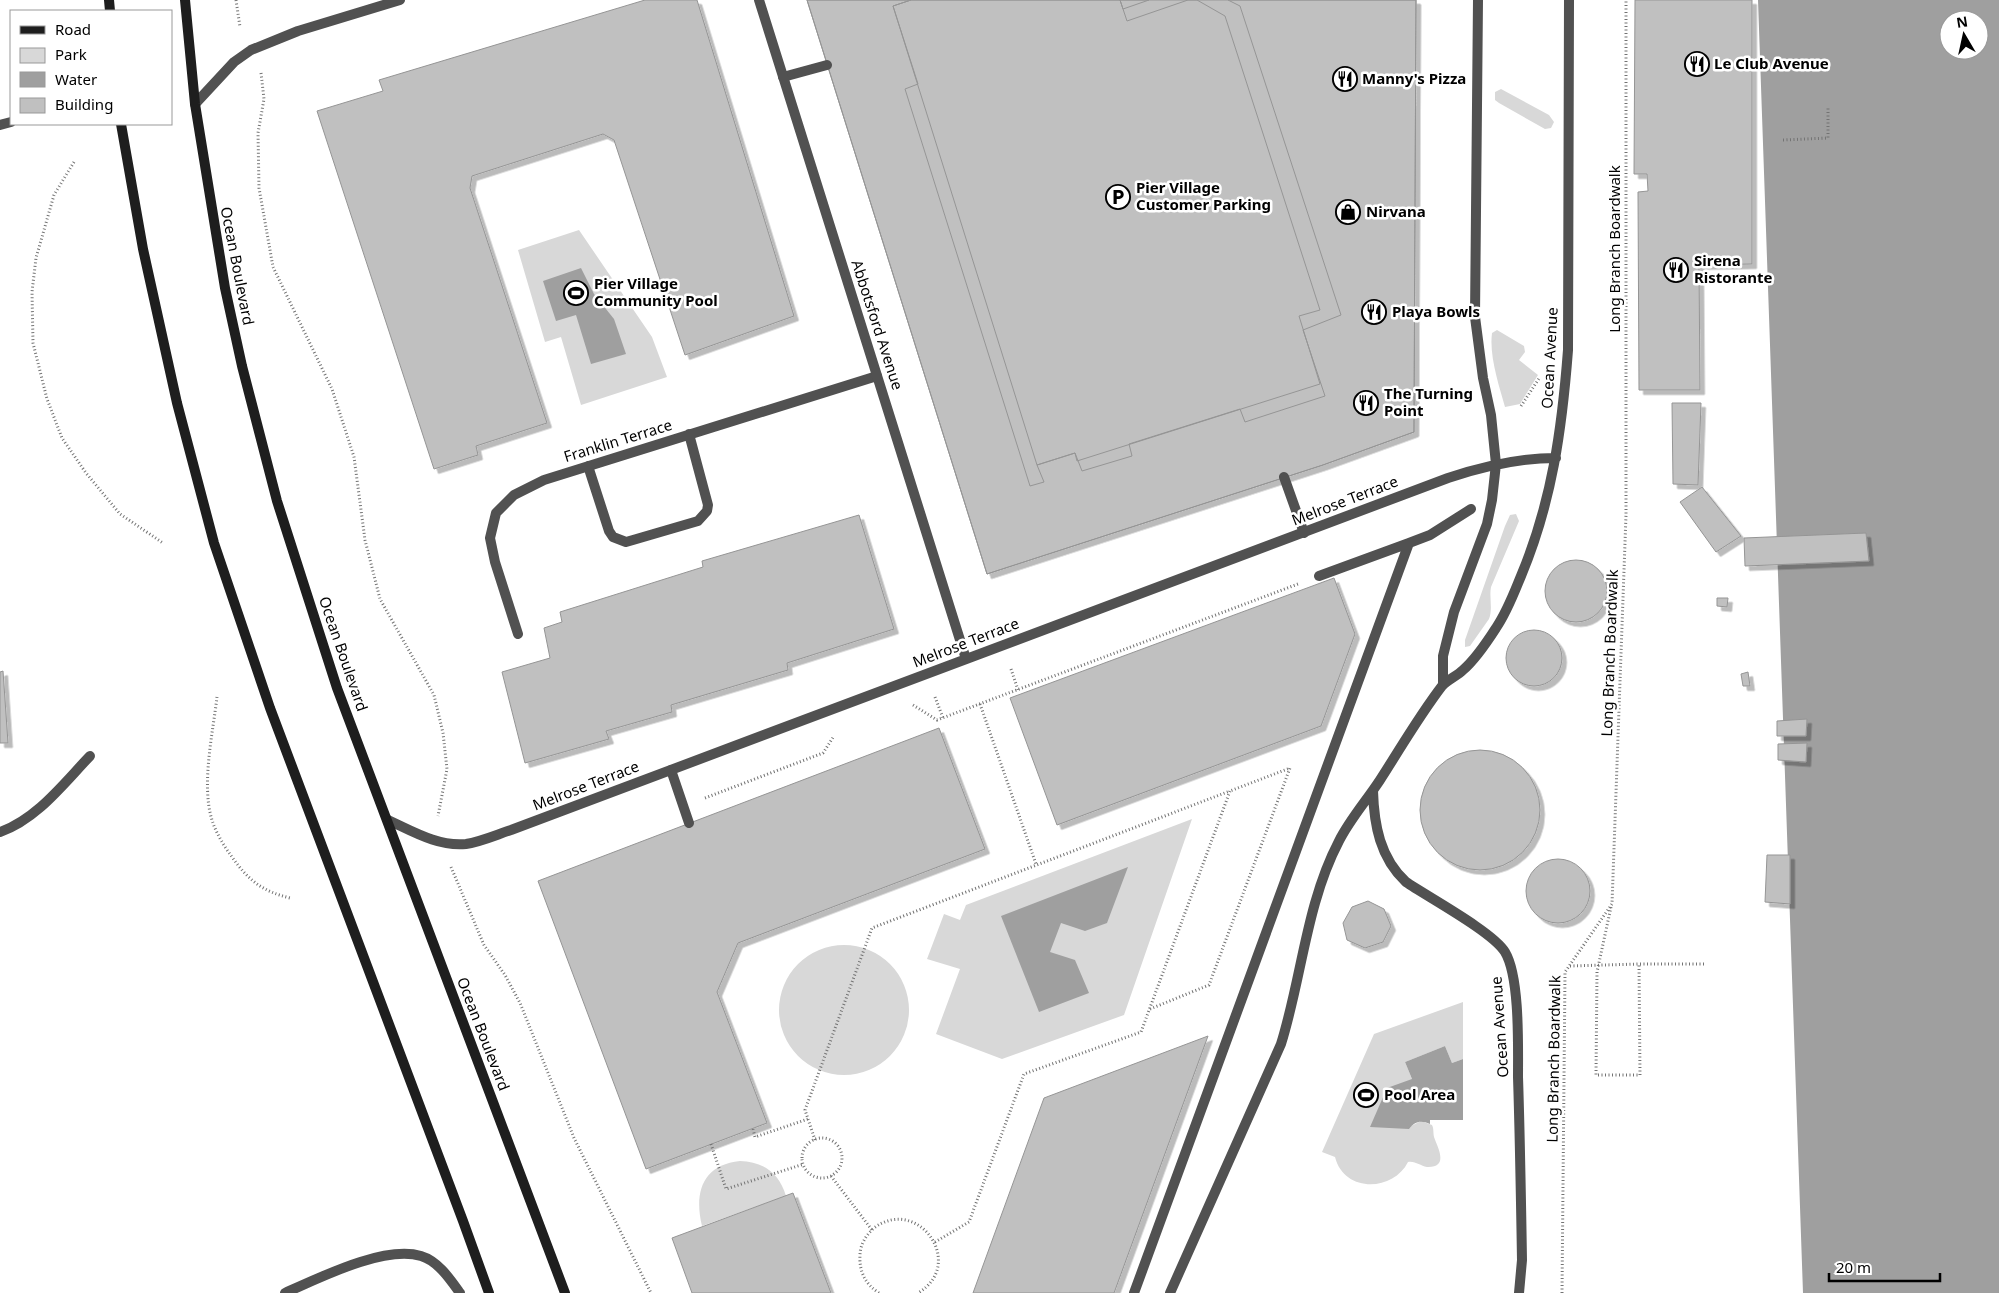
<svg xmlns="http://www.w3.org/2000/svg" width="1999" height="1293" viewBox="0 0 1999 1293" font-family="'Noto Sans',sans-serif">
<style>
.green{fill:#d8d8d8}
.water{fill:#9f9f9f;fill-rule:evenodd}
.building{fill:#c0c0c0;stroke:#959595;filter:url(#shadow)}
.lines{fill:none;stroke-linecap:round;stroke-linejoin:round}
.path{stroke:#737373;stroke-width:3;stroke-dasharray:1 2.5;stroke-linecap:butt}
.service{stroke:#515151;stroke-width:10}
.pedestrian{stroke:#515151;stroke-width:10}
.minor{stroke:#515151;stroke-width:10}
.tertiary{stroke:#515151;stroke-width:10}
.secondary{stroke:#1e1e1e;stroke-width:10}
.labels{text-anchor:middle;stroke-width:5;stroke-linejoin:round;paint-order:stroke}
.poi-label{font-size:15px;font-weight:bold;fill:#000;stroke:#fff;text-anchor:start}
.street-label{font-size:15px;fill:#000;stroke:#fff}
</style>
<defs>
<filter id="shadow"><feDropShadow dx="4.5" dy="4.5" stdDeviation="0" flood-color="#0004"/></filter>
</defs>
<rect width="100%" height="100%" fill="#fff"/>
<path class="green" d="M1501,89L1549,115L1554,122L1551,128L1545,129L1499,103L1495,100V92Z
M579,230L652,337L667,377L581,405L561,337L545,342L518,250Z
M1497,330L1524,346L1525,352L1519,360L1538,375L1520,404L1505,407C1499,385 1489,356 1492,333Z
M1516,514L1519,521L1491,587C1489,597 1493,609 1489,619L1470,646L1465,647V640L1505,526L1510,515Z
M1192,819L1124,1015L1002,1059L936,1034L960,969L927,959L944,914L960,920L966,905Z
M779 1010a65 65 0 1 1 130 0a65 65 0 1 1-130 0Z
M1463,1002V1059L1452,1063L1445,1046L1405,1062L1412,1079L1411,1126L1421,1121L1432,1125C1434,1129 1433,1132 1434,1137C1437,1146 1450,1168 1427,1167C1420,1166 1416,1161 1408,1162C1393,1192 1344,1193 1335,1157L1322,1152L1374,1034Z
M740,1161C764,1162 779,1173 786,1196L702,1226C694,1193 702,1165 740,1161Z"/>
<path class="water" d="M1758,0H1999V1293H1803ZM1949,20H1979V50H1949Z
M581,268L594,294L614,319L626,354L591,364L576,315L556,321L543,281Z
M1128,867L1107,923L1085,931L1061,923L1050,952L1075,960L1089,993L1039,1012L1001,916Z
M1445,1046L1452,1063L1463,1059V1120H1430V1124C1421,1120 1415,1121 1409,1129L1370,1127L1387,1088L1412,1079L1405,1062Z"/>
<path class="building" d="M645,0H697L794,316L685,355L614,140L603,134L472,176L470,188L547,423L476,446L478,455L434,469L317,111L383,91L379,80Z
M807,0H911L893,6L918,84L905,89L1030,486L1044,482L1037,465L1075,453L1082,471L1132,456L1129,444L1240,409L1245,422L1325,396L1303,330L1341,315L1240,6L1228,0H1416L1414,432L1323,465L987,574Z
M807,0H1416L1414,432L1323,465L987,574Z
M911,0H1120L1127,21L1188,0H1197L1225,16L1320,310L1299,316L1320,384L1077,461L1075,453L1037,465L893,6Z
M1120,0H1149L1123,9Z
M1635,0H1752V264L1699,265L1700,390H1639L1638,192L1648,191L1647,174H1634Z
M1672,403H1701L1698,485L1673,484Z
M1702,487L1741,536L1716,552L1680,502Z
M859,515L894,629L787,663L788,670L671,705L672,712L606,731L609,739L525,763L502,672L550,658L544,628L562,622L560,612L703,567L702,561Z
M1866,533L1869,561L1745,566L1744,538Z
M1545 591a31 31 0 1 1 62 0a31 31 0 1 1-62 0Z
M1334,578L1355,634L1321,726L1057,825L1010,698Z
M1717,598H1728L1727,607L1717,606Z
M1506 658a28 28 0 1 1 56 0a28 28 0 1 1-56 0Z
M3,671L8,743H0V672Z
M1748,672L1750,686H1743L1741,674Z
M1807,719L1806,736H1777V721Z
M939,728L985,849L738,943L717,992L767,1123L646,1169L538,881Z
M1807,743L1806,762L1778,760V744Z
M1420 810a60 60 0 1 1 120 0a60 60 0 1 1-120 0Z
M1767,855H1790V904L1765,902Z
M1526 891a32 32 0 1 1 64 0a32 32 0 1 1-64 0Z
M1368,901L1384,909L1391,926L1383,942L1365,948L1347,940L1343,923L1352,907Z
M1208,1036L1114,1293H973L1044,1098Z
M793,1193L831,1293H692L672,1238Z"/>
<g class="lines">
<path class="path" d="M236,0L240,27
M261,73L264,99L258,133L259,188L273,267L332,389L354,457L365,540L380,599L434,695L443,733L447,769L438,816
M1783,140L1828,138V108
M74,162L54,195L36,258L32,292L33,343L47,399L62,438L86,473L120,514L163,543
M1521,406L1540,377
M1011,669L1018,690
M217,697C213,732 201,785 212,820C216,833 224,846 232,857C249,881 262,891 290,898
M935,697L943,718
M980,704L1036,864
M913,705L937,720L1298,584
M705,798L823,753L834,736
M451,867L484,945L505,975L520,1003L574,1138L651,1293
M1611,907L1597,972L1596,1075H1640L1639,964H1705
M1570,966L1639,964
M1150,1009L1209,985L1290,768L1230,791
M753,1129L755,1137L808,1119
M802 1158a20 20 0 1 1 40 0a20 20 0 1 1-40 0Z
M815,1140L805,1110L872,928L1230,791L1141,1032L1024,1074L969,1222L935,1242
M711,1144L726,1189L804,1164
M831,1176L872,1230
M879,1293C865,1284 859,1271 860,1255C860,1245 866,1235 874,1228C918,1195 967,1264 918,1293
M1562,1293L1565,972L1612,904L1626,515V0"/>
<path class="service" d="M783,77L827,65
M588,466L609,531L613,537L626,542L633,540L698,521L707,511L708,505L689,434
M1284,477L1304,533
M518,634L495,562L490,538L496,513L514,495L544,480L877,376
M671,770L689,823"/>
<path class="pedestrian" d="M1319,576L1409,543
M1134,1293L1409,543L1430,535L1471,509"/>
<path class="minor" d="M759,0L966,659
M195,104L234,62L251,50L298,31L400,0
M1443,685V656L1454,612L1487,524L1492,500L1496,464L1491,415L1483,378L1475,317L1478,0
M1373,791C1374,825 1380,858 1406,882C1428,897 1493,932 1505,952C1520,977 1518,1047 1518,1077C1520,1138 1521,1199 1522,1260L1519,1293
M388,820C412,831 439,847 466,844C480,842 496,835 511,830L1448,478C1484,466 1519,458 1556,458
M0,832C37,819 64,783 90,756
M285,1293C319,1278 384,1245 421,1256C438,1261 450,1279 460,1293
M1170,1293L1281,1044C1302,977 1306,904 1339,841C1350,819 1367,800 1380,780C1400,749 1419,716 1442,686C1447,680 1457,676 1463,670C1476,659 1487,642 1496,628C1507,612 1514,593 1521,576C1552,502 1562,429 1568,350L1569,0"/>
<path class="tertiary" d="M0,125L11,122"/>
<path class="secondary" d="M109,0L110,11
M185,0L195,104L225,288L242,366L277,501L337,688L565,1293
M121,124L143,249L177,403L214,543L270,708L463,1221L489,1293"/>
</g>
<defs>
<symbol id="restaurant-ring" viewBox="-11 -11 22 22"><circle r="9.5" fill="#fff" stroke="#000" stroke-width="1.5"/><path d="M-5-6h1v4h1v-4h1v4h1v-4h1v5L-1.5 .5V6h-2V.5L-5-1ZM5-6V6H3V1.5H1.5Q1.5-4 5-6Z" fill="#000"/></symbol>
<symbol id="parking-ring" viewBox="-11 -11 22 22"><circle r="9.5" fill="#fff" stroke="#000" stroke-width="1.5"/><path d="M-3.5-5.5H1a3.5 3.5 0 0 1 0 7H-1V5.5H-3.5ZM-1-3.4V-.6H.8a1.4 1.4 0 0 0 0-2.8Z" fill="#000"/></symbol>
<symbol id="shop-ring" viewBox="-11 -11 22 22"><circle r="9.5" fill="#fff" stroke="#000" stroke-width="1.5"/><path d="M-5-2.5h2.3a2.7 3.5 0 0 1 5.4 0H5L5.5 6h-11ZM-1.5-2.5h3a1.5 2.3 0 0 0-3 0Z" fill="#000"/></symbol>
<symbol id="stadium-ring" viewBox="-11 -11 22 22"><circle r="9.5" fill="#fff" stroke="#000" stroke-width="1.5"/><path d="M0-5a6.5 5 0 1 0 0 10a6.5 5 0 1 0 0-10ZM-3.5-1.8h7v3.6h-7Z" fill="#000"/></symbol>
</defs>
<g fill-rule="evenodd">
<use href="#restaurant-ring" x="1683" y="50" width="28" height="28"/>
<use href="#restaurant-ring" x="1331" y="65" width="28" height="28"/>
<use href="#parking-ring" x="1104" y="183" width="28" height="28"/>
<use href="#shop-ring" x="1334" y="198" width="28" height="28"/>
<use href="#restaurant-ring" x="1662" y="256" width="28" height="28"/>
<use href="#stadium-ring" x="562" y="279" width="28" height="28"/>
<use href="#restaurant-ring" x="1360" y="298" width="28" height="28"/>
<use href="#restaurant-ring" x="1352" y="389" width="28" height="28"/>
<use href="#stadium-ring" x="1352" y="1081" width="28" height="28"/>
</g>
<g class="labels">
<g class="poi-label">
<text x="1714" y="69">Le Club Avenue</text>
<text x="1362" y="84">Manny's Pizza</text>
<text x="1136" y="193">Pier Village<tspan x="1136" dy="17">Customer Parking</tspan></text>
<text x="1366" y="217">Nirvana</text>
<text x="1694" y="266">Sirena<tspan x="1694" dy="17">Ristorante</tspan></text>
<text x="594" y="289">Pier Village<tspan x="594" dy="17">Community Pool</tspan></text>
<text x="1392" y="317">Playa Bowls</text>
<text x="1384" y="399">The Turning<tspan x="1384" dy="17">Point</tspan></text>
<text x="1384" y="1100">Pool Area</text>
</g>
<g class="street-label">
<text transform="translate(1615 249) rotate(-90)" y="5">Long Branch Boardwalk</text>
<text transform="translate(237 266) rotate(79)" y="5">Ocean Boulevard</text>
<text transform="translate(877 325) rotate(72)" y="5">Abbotsford Avenue</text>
<text transform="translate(1550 358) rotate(-87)" y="5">Ocean Avenue</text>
<text transform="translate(618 441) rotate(-17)" y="5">Franklin Terrace</text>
<text transform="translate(1345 501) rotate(-21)" y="5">Melrose Terrace</text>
<text transform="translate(966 643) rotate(-21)" y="5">Melrose Terrace</text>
<text transform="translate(1610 653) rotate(-88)" y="5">Long Branch Boardwalk</text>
<text transform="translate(343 654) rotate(71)" y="5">Ocean Boulevard</text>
<text transform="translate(586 786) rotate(-21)" y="5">Melrose Terrace</text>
<text transform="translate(1500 1027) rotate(-94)" y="5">Ocean Avenue</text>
<text transform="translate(483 1034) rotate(69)" y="5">Ocean Boulevard</text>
<text transform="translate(1554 1059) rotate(-89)" y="5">Long Branch Boardwalk</text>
</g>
</g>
<rect x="10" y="10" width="162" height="115" fill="#ffffff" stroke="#999999"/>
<rect x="20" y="26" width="25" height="8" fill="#1e1e1e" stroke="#999999"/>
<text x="55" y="35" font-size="15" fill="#000000">Road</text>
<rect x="20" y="48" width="25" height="15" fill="#d8d8d8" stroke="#999999"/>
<text x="55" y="60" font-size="15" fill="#000000">Park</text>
<rect x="20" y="72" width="25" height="15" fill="#9f9f9f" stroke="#999999"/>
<text x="55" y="85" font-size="15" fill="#000000">Water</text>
<rect x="20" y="98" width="25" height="15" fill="#c0c0c0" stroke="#999999"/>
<text x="55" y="110" font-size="15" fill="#000000">Building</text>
<g transform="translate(1964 35) rotate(351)"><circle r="24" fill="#ffffff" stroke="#999999"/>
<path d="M0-4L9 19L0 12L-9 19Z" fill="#000000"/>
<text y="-8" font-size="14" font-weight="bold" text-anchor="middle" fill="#000000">N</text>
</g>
<path d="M1829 1273v8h111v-8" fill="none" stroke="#000000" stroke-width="2.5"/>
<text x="1836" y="1273" font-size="15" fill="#000000" stroke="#ffffff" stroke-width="4" paint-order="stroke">20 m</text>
</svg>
